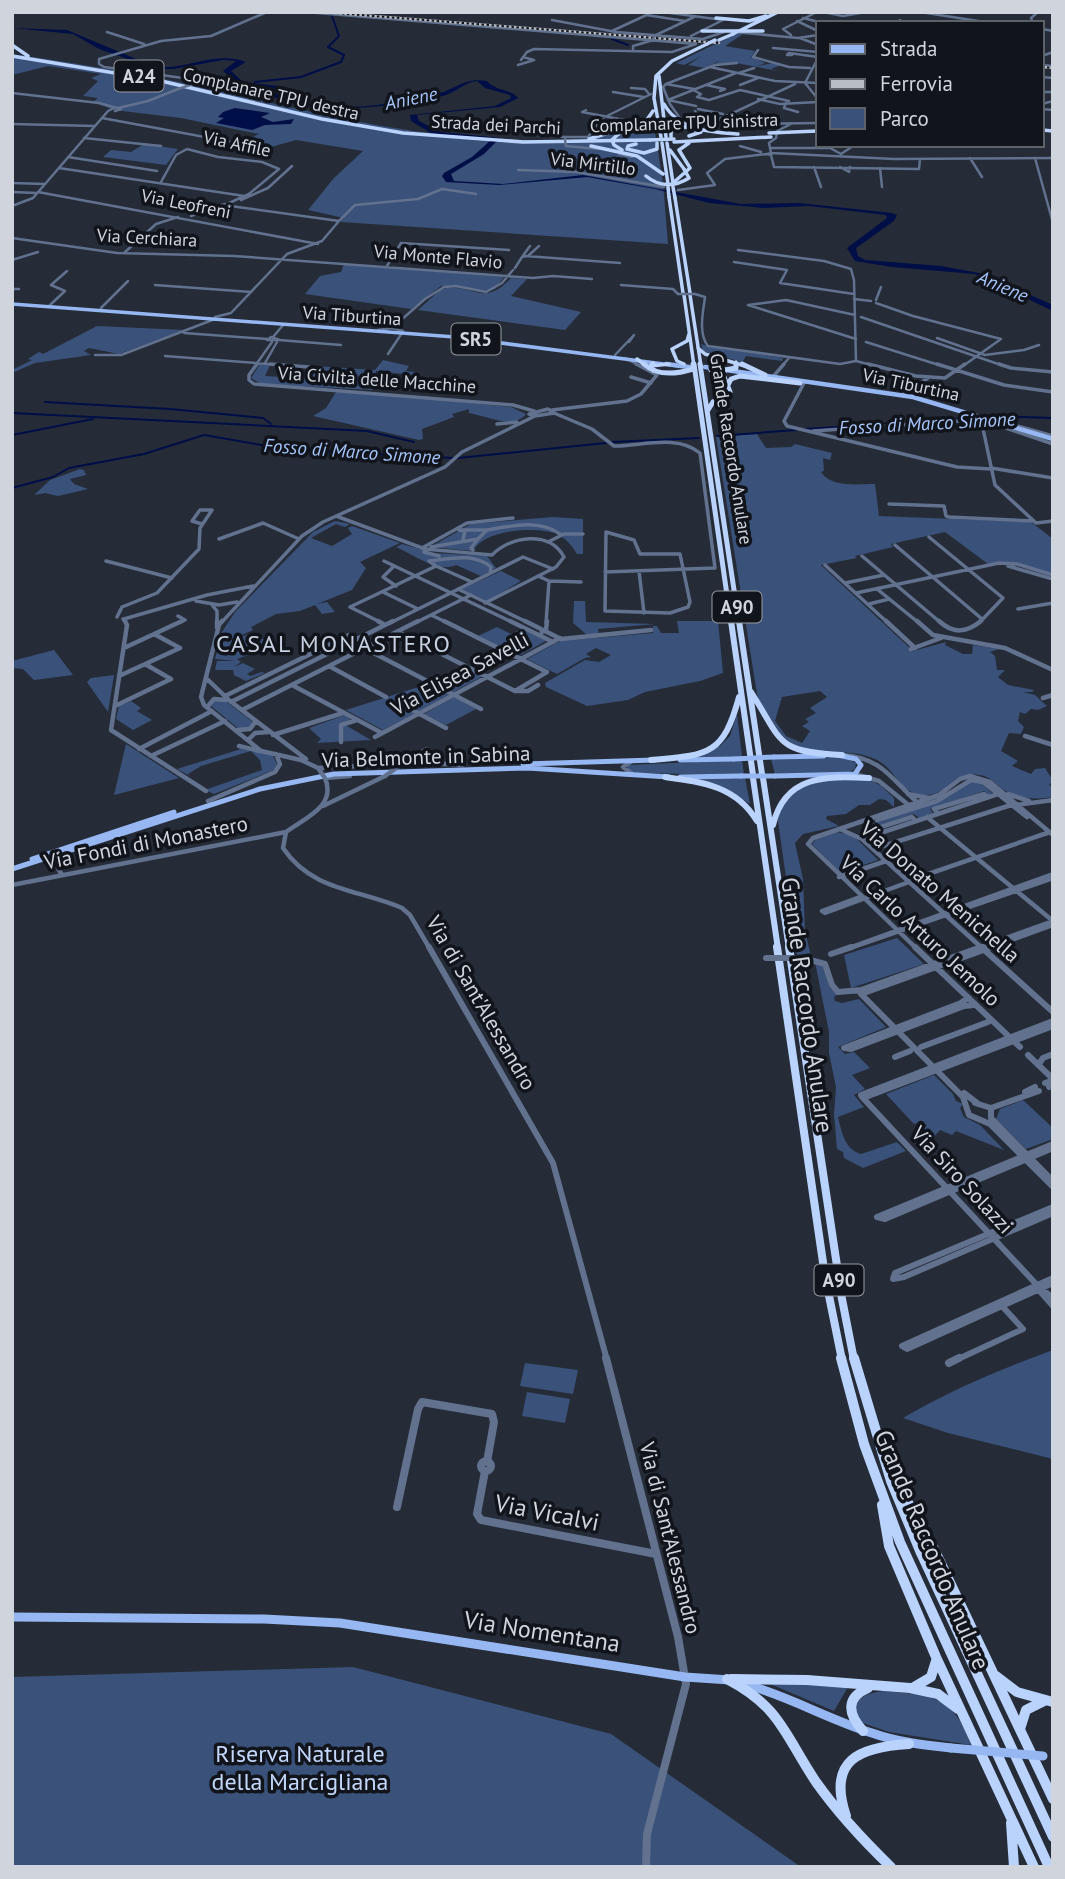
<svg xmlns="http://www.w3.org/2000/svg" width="1065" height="1879" viewBox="0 0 1065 1879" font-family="'PT Sans',sans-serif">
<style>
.green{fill:#3a5179;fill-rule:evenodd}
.water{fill:#000e47}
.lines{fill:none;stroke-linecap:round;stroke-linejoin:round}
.stream{stroke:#000e47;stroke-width:2}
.minor-far4{stroke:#61718e;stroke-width:2.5}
.minor-far3{stroke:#61718e;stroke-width:3.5}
.minor-far2{stroke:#61718e;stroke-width:4.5}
.minor-far1{stroke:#61718e;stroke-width:6}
.minor{stroke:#61718e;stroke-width:8}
.major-far3{stroke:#96b7f2;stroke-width:3.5}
.major-far2{stroke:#96b7f2;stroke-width:4.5}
.major-far1{stroke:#96b7f2;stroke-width:5}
.major{stroke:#96b7f2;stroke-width:9}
.highway-far4{stroke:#bad3fd;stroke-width:3.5}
.highway-far3{stroke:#bad3fd;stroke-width:5}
.highway-far2{stroke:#bad3fd;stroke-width:6}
.highway-far1{stroke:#bad3fd;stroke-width:8}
.highway{stroke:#bad3fd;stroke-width:10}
.rail-casing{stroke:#b8bdc6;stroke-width:2.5}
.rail{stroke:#11141a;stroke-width:2;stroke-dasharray:2.5;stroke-linecap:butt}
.minor-bridge-far2{stroke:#61718e;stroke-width:2.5}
.minor-bridge-far1{stroke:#61718e;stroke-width:4.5}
.minor-bridge{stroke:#61718e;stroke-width:6}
.major-bridge-far1{stroke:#96b7f2;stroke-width:5}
.major-bridge{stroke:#96b7f2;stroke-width:9}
.highway-bridge{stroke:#bad3fd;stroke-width:3.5}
.labels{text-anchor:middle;stroke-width:7;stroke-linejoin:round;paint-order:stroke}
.far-street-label{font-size:18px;fill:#d0d5dd;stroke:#11141a}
.shield{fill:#11141a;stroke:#979ba2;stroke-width:2}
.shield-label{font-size:19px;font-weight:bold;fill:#d0d5dd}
.far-water-label{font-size:19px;font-style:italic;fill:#a5c4fa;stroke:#11141a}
.street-label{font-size:21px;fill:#d0d5dd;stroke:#11141a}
.quarter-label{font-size:24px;letter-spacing:2px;fill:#c6d0e0;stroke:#11141a}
.near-street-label{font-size:24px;fill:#d0d5dd;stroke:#11141a}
.near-park-label{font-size:24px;fill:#c3d8fc;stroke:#11141a}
</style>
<rect width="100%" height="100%" fill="#252c38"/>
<path class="green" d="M738,33L743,34L725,46L755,51L751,57L765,63L758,66L773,63L781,65L771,69L778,71L736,63L715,64L721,60L705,68L688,65L702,56L684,65L676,63Z
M12,54C79,64 145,74 211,89C319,114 417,139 529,140C560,140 589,141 619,132L611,139L628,130L654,126L663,183L668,244L341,222L344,218L308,210L334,178L363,151L296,140L271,147L240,143L259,134L181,118L114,110L93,102L98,98L83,96L98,81L91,78L101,74L48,66L12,75Z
M144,144L178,149L166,165L103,157L111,150L131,152Z
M344,264L504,277L495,289L488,291L441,286L411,309L305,294L320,276L341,272Z
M511,278L527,279L511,296L581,312L565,330L418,310L441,289C473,282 483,309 511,278Z
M97,326L184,330L119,354L89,348L84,351L91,355L35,363L12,373V370L32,360L28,359L39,352L43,354Z
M701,344L711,347L783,358L782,361L746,356L743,361L751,370L738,361L703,351Z
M383,360L409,366L406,371L415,372L413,375L376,371L373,390L261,384L251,378L260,364L270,365L265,376L299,378L314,366L375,370Z
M336,392L368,393L511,407L526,414C514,430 487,416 469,413V409L452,414L454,417L422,429L423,439L419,440L313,416L326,408Z
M757,434L766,448L791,447L795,444L832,453L830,460L823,458L824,471L821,472C831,488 858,484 875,484L879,516L1031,522L1053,539V574L1010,562L988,564L945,532L891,544L893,547L855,556L857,558L821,565L913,651L946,642L945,645L963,654H972L973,645L999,649L990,652L995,656L997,670H1005L998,677L1008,685L1034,690L1032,692H1023L1035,695L1047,706L1038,710L1031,709L1025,714L1020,712L1018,721L1024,727L1021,734L1009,733L1001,751L1018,761L1012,766L1031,774L1035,769L1045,768L1053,781L1049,785L1053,787V797C1036,800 1016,799 1001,788C994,782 989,776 979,775C950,771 950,795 926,795C899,795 898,771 877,760C838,741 804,769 775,726C768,715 761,706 757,694L716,437ZM820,691L827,697L810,708L816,713L805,719L809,722L802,726L810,731L802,743L786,736L775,721L782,697Z
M80,469L84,470L86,475L70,479L74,484L88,489L58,496L45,493L34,495L50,480Z
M553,517L583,519V554H577C572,546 566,538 557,534C536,526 484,529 473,551L430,547L471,524Z
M335,521L350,524L345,527L336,524L311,538L332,546L352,534L348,528L352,526L400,543L360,562L366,568L352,590L317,604L327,602L335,612L322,614L315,605L300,611L276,614L251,627L253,630L235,638H218L235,612L313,532Z
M402,544L434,553L487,556L496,568L481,576L456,565C438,573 414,555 396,547Z
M501,571L521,581L487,601L462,589Z
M574,601H585L586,622L655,624L598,629L599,634L587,635L573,623Z
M677,621H718L723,673L700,681L645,692L628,700L587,706L546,687L545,683L585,660L599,662L611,655L596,648L586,654L591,657L585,658L557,674L527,659L560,641L653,633V626H657L661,633H679Z
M497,627L511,634L521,629L546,641L519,656L478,636Z
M251,633L269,642L262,650L237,659L241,662L234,667L243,663L255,669L247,674L251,676L261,672L265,673L246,681L234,675L233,670H215L217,661H236L215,659L220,640H234Z
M54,650L73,675L34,680L23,669L12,668V661Z
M471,670L483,676L453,692L433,682Z
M114,675L108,712L87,682L91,678Z
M428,684L449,695L383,730L346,710Z
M454,697L476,709L446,725L424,714Z
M224,700L253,722L251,727L239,729L211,706L215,701Z
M131,701L141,708L137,711L152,720L133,730L116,719L119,706Z
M737,714L742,757L686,758L720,746L730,736Z
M345,715L351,719L342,723L371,740L317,743L321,739L309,728Z
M126,744L179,778L114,795Z
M241,749L272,754L277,764L274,770L214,794L205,790L262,770L260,760L251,751L201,766L188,774L190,776L177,769Z
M843,757L856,763L855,769L849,772L775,774L771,759Z
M742,760L744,775L633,773L629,772L626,765Z
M684,778H745L750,804L723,787Z
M863,778L880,785L894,798V807L886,800L879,799L870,805H859L846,814L827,816L826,819L839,826L803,834L795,843L803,879L805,931L811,956L797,955L777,814C795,777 827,781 863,778Z
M971,781L980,782L992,793L989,795L984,791L930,809L933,813L919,818L914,814L866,829L867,835L860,833L862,827L938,802Z
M836,832L853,835L878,860L840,873L812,844L816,839Z
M897,938L924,964L851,988L844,955Z
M815,962L823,966L830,988L838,994L834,997L835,1001L842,1003L859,999L886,1027L838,1047L845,1054L854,1052L870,1068L852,1075L865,1089L854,1095L864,1107L838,1117C842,1134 845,1149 861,1154L897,1142L906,1151L863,1168L844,1158L843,1152L837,1149L834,1114L836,1087L829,1053V1032Z
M934,1075L953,1094L956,1101L963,1104L960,1108L964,1117L980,1125L1004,1150L956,1131L952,1135L940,1130L932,1139L921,1128L927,1126L923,1121L914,1124L886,1094Z
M1023,1100L1053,1128V1139L1026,1149L996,1119L1000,1109Z
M1053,1350V1459L948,1433L903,1418C951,1390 1001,1369 1053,1350Z
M525,1363L578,1370L573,1394L520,1386Z
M527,1392L570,1399L565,1423L522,1416Z
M353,1667L611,1734L801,1867H12V1677Z
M763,1681L848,1687L834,1711Z
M883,1691C930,1695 954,1695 971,1745L889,1732L860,1722L855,1707C860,1695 870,1693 883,1691Z"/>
<path class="water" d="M12,28L67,30L141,61L143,67C154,67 166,68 178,66C199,62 225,53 246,62L231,71L243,82L286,87L276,94C325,116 385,106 436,94C457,89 464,77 487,81C495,91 511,89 518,98L500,107L417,115L419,121L441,132L500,138L484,154L451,174L454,181L503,184L583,175L741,204L799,203L892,213L897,215L894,221L856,248L858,256L865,260L941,266L984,274L1053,305V311L975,274L892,267L855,261L847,248L887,218L886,215L809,206L764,208L709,203L655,189L587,177L499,185L446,182L442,176L444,173L472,157L491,140L431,133L411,121L410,115L495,106L511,98L510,95L485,88L477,81C465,82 455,93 443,96C385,108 324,116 267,95L266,94L275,88L239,84L223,71L236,61L223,60L173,69H135L131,60L99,49L73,34Z
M235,108L270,113L261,117L273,122L294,119L291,124L265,125L252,130L216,123L224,118L218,117L223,112Z"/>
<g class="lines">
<path class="stream" d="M612,39L628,45
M255,82L301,77L341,62L344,55L328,47L339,36L332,16
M45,402L170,409L263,418L271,424
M12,413L367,431L414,442
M990,416L1053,418
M931,421L974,418
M805,429L901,423
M12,435L93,419
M717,436L796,430
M612,442L699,438
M458,458L606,443
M12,488L53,477L69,468L144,454L204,435L285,449L453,458"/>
<path class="minor-far4" d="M305,12L696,44L672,52L534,49L527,52L521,60
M663,12L723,20L691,36
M823,12L843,16L860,13
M920,12L991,23
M646,15L685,21
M803,18L823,23
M552,20L616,32L703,39L724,32
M900,20L904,23
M797,21L818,31
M1033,23L1031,18L1038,12
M1042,29L1053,31
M612,31L653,12
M107,32L144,44
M734,32L798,38L818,35
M656,35L694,17
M791,35L783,29L817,12
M800,38L818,45
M773,48L818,52
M633,49V46L650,41
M758,50L753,57L789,67L810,68
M792,55H787L789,53L818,57
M1042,56L1053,52
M518,65L534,60L523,57
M1042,65L1053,66
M710,67L775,81L818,83
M739,73L754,68
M1042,77L1053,78
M805,83L818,58
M805,83L818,99
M193,84L197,80L104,67L99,64V59L161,41L211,36L267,12
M666,84L715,65L737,63
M666,84L663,87L670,104L682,121
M666,84L694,89
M706,85L725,89L720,91
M740,85L758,78
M631,88L645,89L649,94
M693,90L701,94L697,97L709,100L740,90L789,101
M613,92L644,97
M1042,92H1053
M12,93L99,103L121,109L115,111
M758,99L780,104L818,102
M668,100L736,73
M668,100L696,106
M786,103L784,108L798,112
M1042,104L1053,101
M118,108L148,101L178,89
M698,109L723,114
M1042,109L1053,110
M586,110L582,112L635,122
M695,111L698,115L751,124L818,123
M102,118L269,149
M598,121L626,126
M12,124L95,126
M791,124L777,131L776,138L769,143L771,153L767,154L771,155L774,167L919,169L920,159
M595,126L613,130
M705,126L795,84
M525,134L565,137
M84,138L161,146
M565,140V137H588L601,119L651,94
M566,146L599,149
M740,146L761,152
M770,148H830L841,154
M771,153L894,159L1053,158
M619,154L632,157
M841,154L853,146
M68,157L157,171
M970,158L982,177
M1035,158L1053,223
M814,167L821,187
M840,167L849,172L850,167
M59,168L244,196
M880,168L882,187
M518,170L577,172L664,187
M161,182L176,155L187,149L218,157L262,162L279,169L249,194L229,203
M12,183L45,184
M678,190L715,185L707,173L725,159L767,154
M12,192L37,193
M38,192L318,244
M241,200L268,188L292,166
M12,206L33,198L108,111L114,108
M191,216L225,204
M339,221L355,205L418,199L442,189L476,194
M12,238L117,253L234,256L533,278L553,276L592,279
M124,253L156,224L178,217
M529,255L539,246
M522,257L530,246
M12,260L38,252
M734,262L787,270L780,283L854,294
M387,266L401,243L509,250
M515,268L522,257L526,256L620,263
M155,285L251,292
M621,285L673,289L678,294
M12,289H19
M695,294L705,297C703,312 698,334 708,346L840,364L856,361L854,280L851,269L824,261L738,250
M854,299L871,301
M876,300L881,287
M876,303L913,316L1001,339
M50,305L65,291L51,285L67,271
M748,305L856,339
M748,305L786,300L855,315
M101,308L128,281
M215,317L231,313L287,254L322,241L339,221L223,205
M861,317L1004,366
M392,328L425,299L444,287L456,286L486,292L502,283L513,270
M378,330L392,328L403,331
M184,333L267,339
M271,337L280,340H267Z
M273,337L284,324
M937,338L985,355L1024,350L1039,345
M279,340L341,345
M866,342L942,366
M388,354L402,333
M95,355H121L215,319
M615,355L634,335L629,342
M165,356L293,366
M625,358L640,366
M856,361L875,366
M265,363L277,342
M255,366L272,342
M782,366L789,358
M963,366L1001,339"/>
<path class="minor-far3" d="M257,364L249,375V380L254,384L513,405L534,411
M270,364L309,367
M868,364L916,376L945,378L965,364
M937,364L1004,385L1053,392
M999,364L1011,368L1053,372
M631,377L651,383
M771,379L784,364
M804,383L784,421L787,426L957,467L991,469
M902,395L928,378
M548,409L554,413L535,416L529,414Z
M552,410L627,401L641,394L657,375L636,364
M554,413L592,429L614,446C642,446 677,434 700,453L715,568L605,572
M968,415L1053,444
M986,417L1053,436
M497,424L517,422
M982,424L995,485L1036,523L1053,521
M813,431L957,421L981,422
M991,468L1053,478
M889,504L944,506L946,516L949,517L1034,521
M336,516L425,549L492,555
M487,530C511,526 539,519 560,534
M606,532L634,540L640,554H680L690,602L688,607L670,613L605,611Z
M929,537L1003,598L979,623
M219,539L263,523L299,539
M463,539L465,531L459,530H487L478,539
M548,542L564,534H583
M895,545L982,619
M431,547L478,539L471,548L473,550
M422,548L467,523L513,518
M424,552L439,556
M862,556L941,623
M106,561L172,578
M384,561L514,623
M825,565L888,623
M394,566L383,577L396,586
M436,566L429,561C450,559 473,552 491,567L490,573
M1008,566L1053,579
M639,571L644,613
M538,576L549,581L581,582
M845,583L884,575
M458,589L529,623
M877,589L919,623
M383,592L418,609
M856,593L999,563L1017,564L1053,575
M196,601L219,605L237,602
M485,603L556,567L564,557C550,530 510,536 492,555
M869,604L889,599
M212,605L217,611V623
M1018,609L1053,603
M431,615L448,623
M117,617L122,607L157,593L199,549L200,528L212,510H200L192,521L202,524
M123,619L126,623
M124,619L207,595L253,586
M178,623L185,620L178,616
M221,623L302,536L323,522L445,467L462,452L535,416
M382,623L350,607L436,566L472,582
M390,623L523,557L553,569
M415,623L471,595
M546,623L549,581"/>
<path class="minor-far2" d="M125,621L127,625L111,730L206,791
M217,621V628
M222,621L219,625L201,697L204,705L261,751L301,760L318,768L428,763L462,765
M378,621L385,625
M444,621L547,672L515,691
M510,621L553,642
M525,621L561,639L651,630
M886,621L915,648
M917,621L933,635L1005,648L1053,670
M939,621C953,634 966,633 981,621
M398,632L515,691H528L538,685
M542,632L546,630L547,621
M124,648L182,621
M364,648L481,709
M911,649L941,638
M329,666L386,697
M119,676L180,648L154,634
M206,678L230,701L306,759
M292,685L382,733
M225,696L349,635L359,639
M1043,698L1053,695
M231,702L393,621
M399,703L446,728
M115,706L171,679L145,664
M207,707L214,699L227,700
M242,710L418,621
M238,730L250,729L256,721
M273,735L343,713
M1025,736L1053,745
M375,737L560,638
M248,740L255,733L269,732
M341,742V725L357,720
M239,746L260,751
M139,749L212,711
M843,755C883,758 892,780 919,804
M151,756L225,721
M409,759L427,749
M631,773L623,767L632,761
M855,774L879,781L911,807
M350,776L325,778C337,806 305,818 286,832L283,848C312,891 358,889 402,908L410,915L430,949
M908,794L929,798
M1008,794L1029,801
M208,801L275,772L280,764L276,754
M323,806L385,776
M938,813L934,809L984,794L988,797
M927,817L1053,921
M877,820L937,801L971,780L983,782L1027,817
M842,830L862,839L983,949
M871,836L868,831L912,817L916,821
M862,839L998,794
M874,849L1008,806L1053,800
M51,857L62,875
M839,877L886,861
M908,881L1050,832
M12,885L286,832
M860,897L822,911L825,913L863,899
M865,898L909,882
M846,949L1053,874
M847,949L1053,878
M917,949L808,844L813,838L939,795L960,779L970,776L990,782L1053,835
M976,949L1053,921
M987,949L1053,925"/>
<path class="minor-far1" d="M429,947L553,1163L607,1360
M851,947L831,954L852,947
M915,947L1020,1047
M981,947L1053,1012
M803,958L825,964L832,985L838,992L861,990V994L963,1097L969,1115L990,1124L1053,1187
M861,990L981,947
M861,994L992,947
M967,998L961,1003L844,1048L851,1049L964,1006L974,1005
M1053,1021L861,1095L863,1098L1053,1026
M921,1047L988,1022
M1028,1055L1053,1079
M895,1057L910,1051
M1039,1064L1043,1058L1053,1054
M1045,1083L1053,1080
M1049,1087L1053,1085
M1025,1092L1035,1087
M964,1093L977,1103
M863,1098L1037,1285L1053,1298
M975,1103L991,1108V1118
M991,1108L1039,1091
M991,1118L1053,1181
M1053,1144L877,1217L885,1219L1053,1148
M1053,1207L895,1273L893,1279L904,1277L1053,1213
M1053,1278L902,1346L907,1349L1053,1283
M1037,1288L1053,1306
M956,1360L1023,1329L1002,1306"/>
<path class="minor" d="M606,1358L678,1637L686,1684L647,1834L646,1867
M949,1363L959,1358
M481 1466a5 5 0 1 1 10 0a5 5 0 1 1-10 0Z
M485,1471L477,1514L481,1520L656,1554
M397,1507L418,1409L422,1402L492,1414L494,1422L487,1462"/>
<path class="major-far3" d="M12,304L455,337L679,366"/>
<path class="major-far2" d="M666,364L689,367
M705,367L913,397L1053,439"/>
<path class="major-far1" d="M774,757L824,756
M680,760L734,759
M523,764L655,760
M775,776L855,774L861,765L856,759L838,755
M680,777L741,776
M32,859L174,812
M12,869L260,789L334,774L527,768L669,777"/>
<path class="major" d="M12,1617L264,1619L340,1623L685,1677L730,1680
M741,1683C787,1695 827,1719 872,1733C897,1742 924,1745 951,1748"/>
<path class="highway-far4" d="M716,18L749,21L766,16
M702,31H763
M739,31L778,12
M719,40L733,34
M12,45L28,56
M12,56L157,80L322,119L403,133L523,142L650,140
M659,76L666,137
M664,104C679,131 711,132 738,134
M1042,130L1053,131
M661,137L654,98L656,76L672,61L707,44
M671,137V131L686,127L701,132L689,136
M589,139L646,121L653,111
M674,142L771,137
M662,143L668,184
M667,143L673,183
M636,144L628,146L627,149L644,153L657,149V143
M591,146L637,156L663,174
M670,150L684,169
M673,183L690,168L679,150L689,143
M669,197L683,293
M675,198L690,293
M684,295L694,366
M690,295L701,366
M698,348L705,354L745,366
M672,349L687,341L689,334
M672,349L677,361L684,364
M637,359L646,366
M736,362V366
M651,366L669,364"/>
<path class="highway-far3" d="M644,364C657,376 677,374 693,369V364
M653,364L650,367L653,370
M694,364L731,623
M700,364L739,623
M742,364L765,375
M725,370L736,368V364
M728,385L731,379L740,376L800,383
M708,410L713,402L730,392L724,377L711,370"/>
<path class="highway-far2" d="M731,621L753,775
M739,621L762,774
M751,692C783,742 775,752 842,755
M651,760C708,755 723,756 739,697
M665,777C703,782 736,786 757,821
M753,778L778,949
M763,778L789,949
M773,825C785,775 825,776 869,778"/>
<path class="highway-far1" d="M777,947L825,1276L842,1360
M789,947L842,1299L854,1360"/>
<path class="highway" d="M841,1358L864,1444L900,1542L1049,1867
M854,1358L891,1481L921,1553L1053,1837
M890,1471L933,1547L1053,1799
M882,1505L889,1546L936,1657L1034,1867
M996,1676L1017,1692L1053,1702
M727,1679C781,1707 785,1736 816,1782C838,1813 864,1841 891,1867
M731,1679L807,1680L910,1688L938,1694L958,1709
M914,1687L931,1677L936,1661
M1020,1729L1026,1710L1044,1701
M863,1731C848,1714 845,1698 868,1688
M846,1816C827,1760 859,1747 909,1744
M1011,1823L1014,1867"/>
<defs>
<path id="rail" d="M322,12L719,43
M1042,67L1053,68"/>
</defs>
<use href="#rail" class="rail-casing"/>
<use href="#rail" class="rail"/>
<path class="minor-bridge-far2" d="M653,39L655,36
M178,89L193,84
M565,140L566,146
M678,294H695"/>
<path class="minor-bridge-far1" d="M318,768L325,778
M385,776L409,759"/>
<path class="minor-bridge" d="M766,958H803"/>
<path class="major-bridge-far1" d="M734,759L774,757
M741,776H775"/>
<path class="major-bridge" d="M951,1748L1043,1756"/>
<path class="highway-bridge" d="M733,34L738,31
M707,44L715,40
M769,133L818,131
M650,140L674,139
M622,150L614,145L612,140C631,119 663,124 688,126
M646,176C659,187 675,187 689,178L684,169
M668,187L669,197
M673,187L675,198"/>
</g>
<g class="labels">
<g class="far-street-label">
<text transform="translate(271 94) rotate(13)" y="6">Complanare TPU destra</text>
<text transform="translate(684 123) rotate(-2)" y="6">Complanare TPU sinistra</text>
<text transform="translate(496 125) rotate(3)" y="6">Strada dei Parchi</text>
<text transform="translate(237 144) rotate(12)" y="6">Via Affile</text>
<text transform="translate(593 164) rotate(7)" y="6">Via Mirtillo</text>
<text transform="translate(186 204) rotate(11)" y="6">Via Leofreni</text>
<text transform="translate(147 238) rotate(3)" y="6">Via Cerchiara</text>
<text transform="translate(438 257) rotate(5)" y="6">Via Monte Flavio</text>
<text transform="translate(352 316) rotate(4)" y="6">Via Tiburtina</text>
<text transform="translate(377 380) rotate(4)" y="6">Via Civiltà delle Macchine</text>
<text transform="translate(911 385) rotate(12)" y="6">Via Tiburtina</text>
<text transform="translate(731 449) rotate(81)" y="6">Grande Raccordo Anulare</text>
</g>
<g class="shield">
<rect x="114.5" y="60.5" width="49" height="31" rx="5"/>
<rect x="451.5" y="323.5" width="49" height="31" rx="5"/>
<rect x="712.5" y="591.5" width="49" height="31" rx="5"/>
<rect x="814.5" y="1264.5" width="49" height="31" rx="5"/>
</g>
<g class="shield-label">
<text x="139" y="83">A24</text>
<text x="476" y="346">SR5</text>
<text x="737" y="614">A90</text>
<text x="839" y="1287">A90</text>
</g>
<g class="far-water-label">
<text transform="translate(411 98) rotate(-11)" y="7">Aniene</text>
<text transform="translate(1003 286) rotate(23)" y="7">Aniene</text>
<text transform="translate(927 423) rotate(-3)" y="7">Fosso di Marco Simone</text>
<text transform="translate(352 451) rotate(4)" y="7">Fosso di Marco Simone</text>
</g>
<g class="street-label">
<text transform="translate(460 674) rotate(-28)" y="7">Via Elisea Savelli</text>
<text transform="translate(426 757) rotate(-2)" y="7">Via Belmonte in Sabina</text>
<text transform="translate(146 843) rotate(-11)" y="7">Via Fondi di Monastero</text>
<text transform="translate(940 892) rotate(41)" y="7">Via Donato Menichella</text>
<text transform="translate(920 931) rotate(43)" y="7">Via Carlo Arturo Jemolo</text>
<text transform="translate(481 1003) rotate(60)" y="7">Via di Sant'Alessandro</text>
<text transform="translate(962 1180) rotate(47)" y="7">Via Siro Solazzi</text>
<text transform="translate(670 1538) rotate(76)" y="7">Via di Sant'Alessandro</text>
</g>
<g class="quarter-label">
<text x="334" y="652">CASAL MONASTERO</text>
</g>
<g class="near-street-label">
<text transform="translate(807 1005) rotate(82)" y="8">Grande Raccordo Anulare</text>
<text transform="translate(547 1513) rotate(11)" y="8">Via Vicalvi</text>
<text transform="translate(932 1550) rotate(67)" y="8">Grande Raccordo Anulare</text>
<text transform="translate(542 1632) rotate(9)" y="8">Via Nomentana</text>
</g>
<g class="near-park-label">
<text x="300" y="1762">Riserva Naturale<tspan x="300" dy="28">della Marcigliana</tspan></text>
</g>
</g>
<rect width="1065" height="1879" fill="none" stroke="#d0d5dd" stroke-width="28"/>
<rect x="816" y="21" width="228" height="126" fill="#11141a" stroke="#5d6168" stroke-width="2"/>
<rect x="830" y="44" width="35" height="10" fill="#96b7f2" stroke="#5d6168" stroke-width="2"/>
<text x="880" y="56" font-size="21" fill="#d0d5dd">Strada</text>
<rect x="830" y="79" width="35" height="10" fill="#b8bdc6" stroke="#5d6168" stroke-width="2"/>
<text x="880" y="91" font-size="21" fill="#d0d5dd">Ferrovia</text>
<rect x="830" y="108" width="35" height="21" fill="#3a5179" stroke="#5d6168" stroke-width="2"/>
<text x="880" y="126" font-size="21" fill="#d0d5dd">Parco</text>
</svg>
